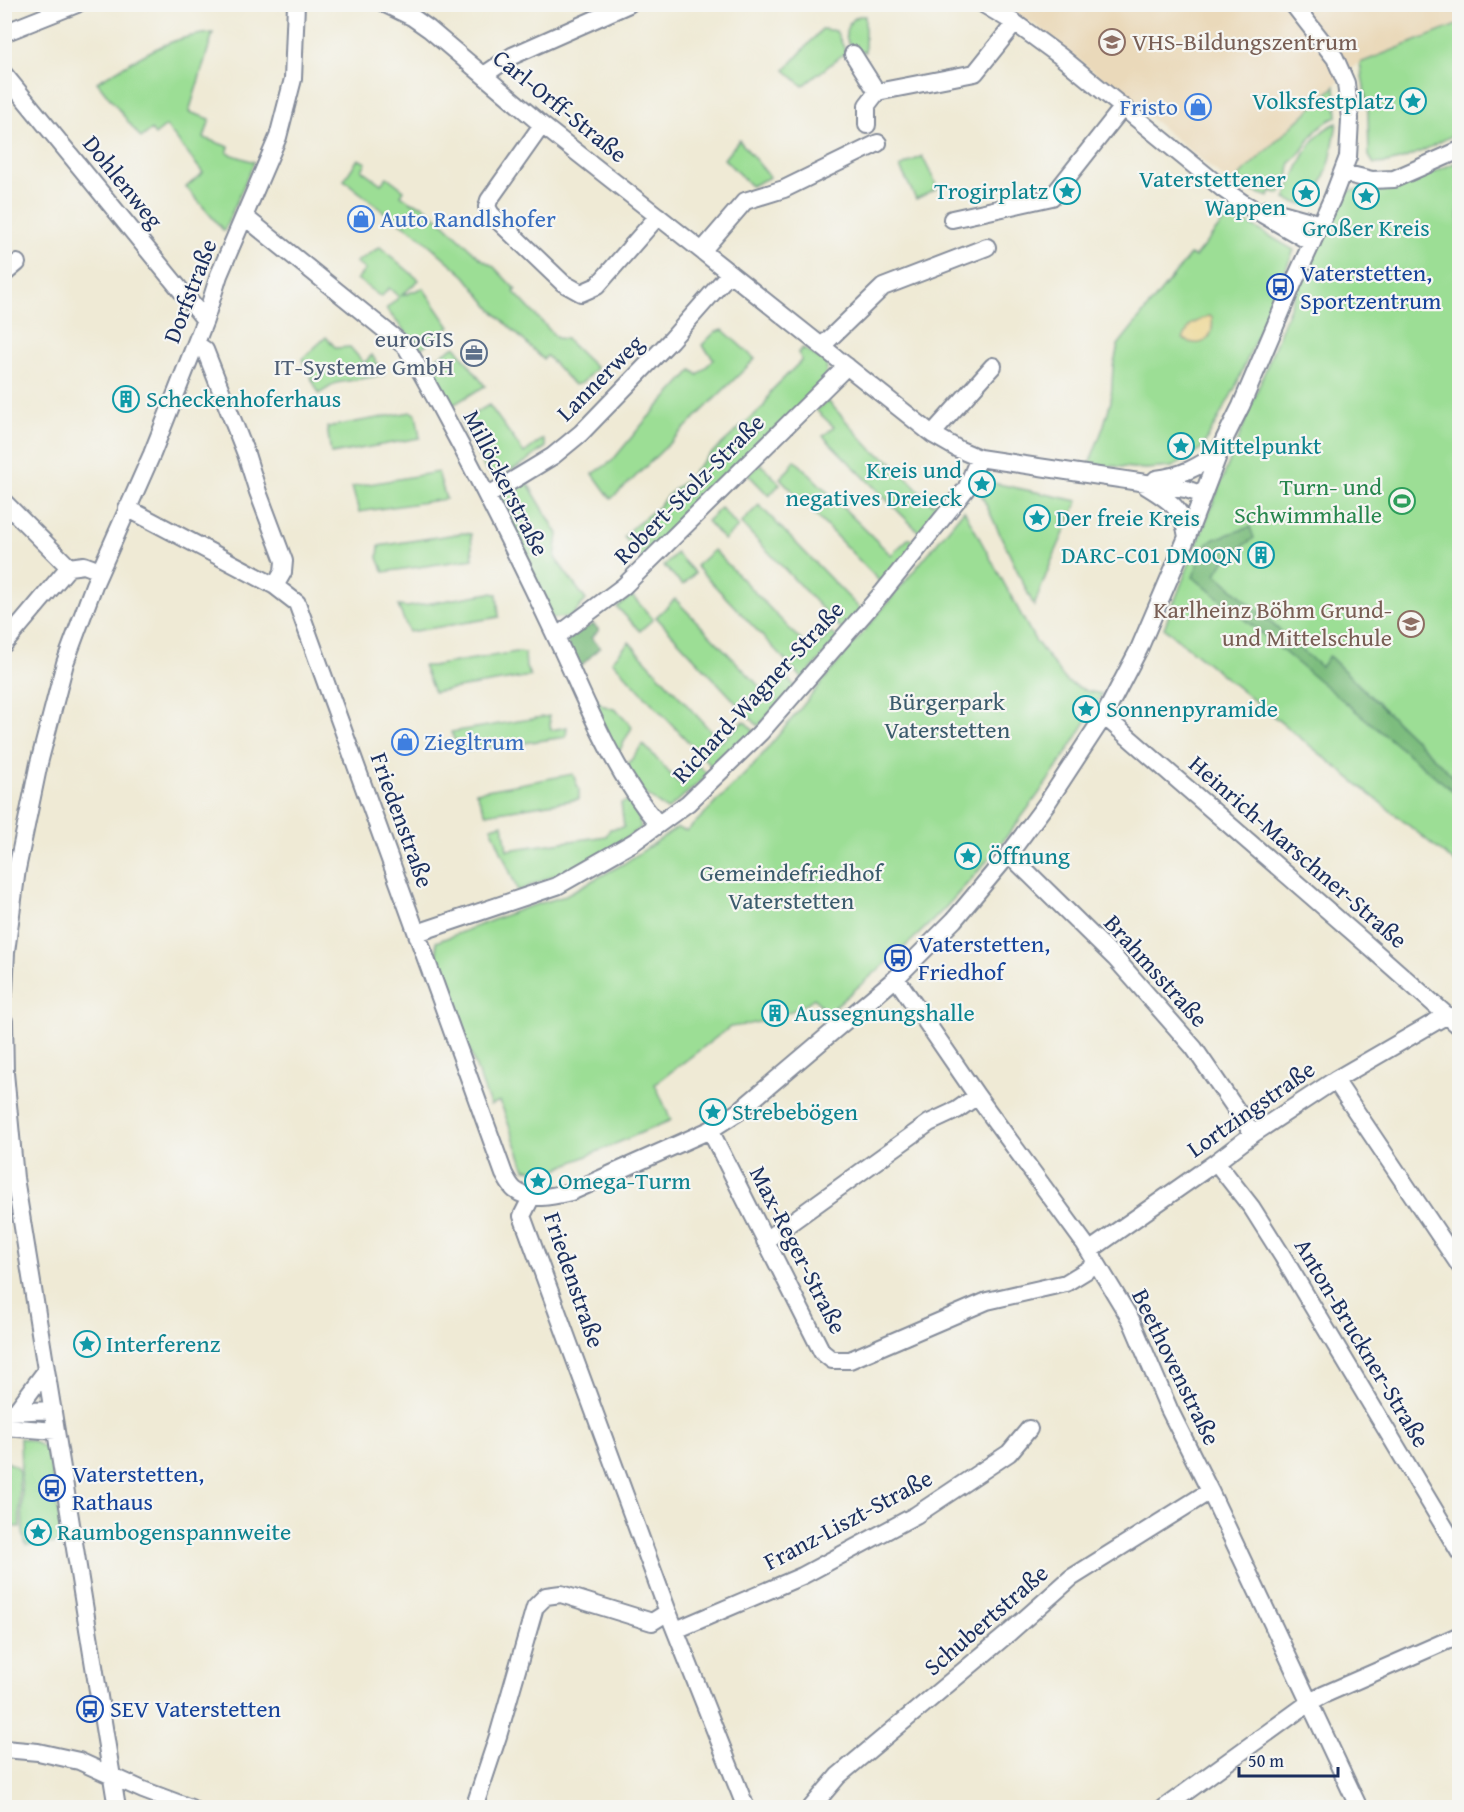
<svg xmlns="http://www.w3.org/2000/svg" width="1464" height="1812" viewBox="0 0 1464 1812" font-family="'Gentium Book Plus',serif">
<style>
.built{fill:#ead9ba}
.green{fill:#9cde95;stroke:#5c867a;stroke-width:1.5}
.forest{fill:#7dbd7e;stroke:#4c766e;stroke-width:1.5}
.sand{fill:#eeda9e;stroke:#84847e;stroke-width:1.5}
.lines{fill:none;stroke-linecap:round;stroke-linejoin:round}
.minor-casing{stroke:#858c9a;stroke-width:20}
.minor{stroke:#fff;stroke-width:16}
.labels{text-anchor:middle;stroke-width:4.5;stroke-linejoin:round;paint-order:stroke}
.education-label{font-size:24px;fill:#785e54;stroke:#f6f6f2;text-anchor:start}
.culture-label{font-size:24px;fill:#0d838f;stroke:#f6f6f2;text-anchor:start}
.street-label{font-size:24px;fill:#1b2f5e;stroke:#f6f6f2}
.shop-label{font-size:24px;fill:#366cbe;stroke:#f6f6f2;text-anchor:start}
.transit-label{font-size:24px;fill:#164399;stroke:#f6f6f2;text-anchor:start}
.service-label{font-size:24px;fill:#4e5e75;stroke:#f6f6f2;text-anchor:end}
.leisure-label{font-size:24px;fill:#27864d;stroke:#f6f6f2;text-anchor:end}
.park-label{font-size:24px;fill:#3b5b6c;stroke:#f6f6f2}
</style>
<rect width="100%" height="100%" fill="#f6f6f2"/>
<filter id="ink" filterUnits="userSpaceOnUse"><feTurbulence type="fractalNoise" baseFrequency=".0167" numOctaves="2"/><feDisplacementMap in="SourceGraphic" scale="12" xChannelSelector="R" yChannelSelector="G"/><feConvolveMatrix kernelMatrix="1 2 1 2 8 2 1 2 1" color-interpolation-filters="sRGB"/></filter>
<filter id="wash" filterUnits="userSpaceOnUse"><feTurbulence type="fractalNoise" baseFrequency=".008" numOctaves="4" result="noise"/><feDisplacementMap in="SourceGraphic" scale="24" xChannelSelector="R" yChannelSelector="G"/><feGaussianBlur stdDeviation="1.35" result="paint"/><feColorMatrix in="noise" values="0 0 0 0 0 0 0 0 0 0 0 0 0 0 0 0 0 1.4 0 .05"/><feComposite in="paint" operator="in"/></filter>
<g filter="url(#wash)">
<rect width="100%" height="100%" fill="#efead5"/>
<path class="built" d="M1459,4L1460,24L1357,64L1231,184L1040,28L1000,5Z"/>
<path class="green" d="M859,16H865V52C843,50 839,25 859,16Z
M1459,24V132C1433,145 1404,164 1374,164L1369,156L1368,112L1360,63Z
M822,29L836,31L846,52L803,86L785,70Z
M213,33L189,112L210,119L204,138L229,147L227,153L254,162L224,231L186,187L203,173L166,126L155,135L151,130L141,138L97,82C134,61 169,35 213,33Z
M1335,86L1337,117C1309,127 1309,149 1290,163L1289,175L1280,194L1271,191L1269,197L1252,191L1240,183L1242,181L1238,177Z
M1337,123L1330,161L1315,202C1305,206 1294,203 1285,199C1296,173 1308,133 1337,123Z
M739,140L770,177L751,186L724,159Z
M922,156L938,188L916,199L900,167Z
M358,159L366,163L362,170L381,184L387,177L404,190L401,195L411,202L422,205L437,217L480,258L493,266L516,290L514,292L557,338L566,339L596,368L582,383L574,385L547,356L543,359L492,310L465,276L417,234L384,212L344,180Z
M1459,161V866L1164,628L1303,274L1338,199L1349,191L1365,188L1383,189L1399,187Z
M1230,213L1294,250L1235,388L1202,448L1173,467L1145,469L1089,464L1103,428L1111,401L1113,367L1118,345L1190,255L1195,257Z
M380,247L419,280L401,296L423,288L450,327L420,349L386,309L399,297L389,288L381,297L357,279L365,270L356,262Z
M723,330L755,359L631,481L611,499L593,474L612,461L645,421L692,370L698,375L714,359L702,345L715,332Z
M326,337L336,348L350,347L364,363L372,355L384,375L336,383L319,394L302,359Z
M455,346L485,386L453,405L430,362Z
M803,348L827,363L826,379L644,561L624,537L631,529L658,507L666,497L689,477L703,461L764,406L771,391L802,360L798,353Z
M828,401L873,451L891,461L932,504L948,488L956,495L923,536L823,436L834,427L816,410Z
M489,405L524,453L543,439L546,447C526,460 511,479 486,471L461,421Z
M411,412L416,414L420,438L331,454L327,427Z
M795,460L891,555L909,538L917,544L883,585L780,478L789,469Z
M761,464L780,484L769,496L748,474Z
M438,472L446,499L359,512L352,487Z
M524,477L558,534L555,558L586,600L571,617L552,618L500,510L501,496Z
M989,482L1078,501L1052,560L1034,606L980,492Z
M759,505L862,611L844,632L741,523Z
M721,508L738,527L724,540L707,521Z
M964,510L1035,640L1067,682L1087,691L1102,694C1059,771 1006,843 946,907C909,946 867,979 827,1013L814,998C796,1013 754,1025 730,1027L655,1084L671,1120L552,1171L525,1169L500,1101L490,1105L438,965L436,942L524,908L562,897L623,864L677,828L687,831L753,766Z
M463,533L471,534L473,559L384,572L378,558L379,546Z
M714,550L811,651L831,633L838,638L803,679L696,566Z
M676,553L695,573L683,585L664,566Z
M490,593L497,594L499,617L409,632L398,606L407,607Z
M632,596L653,619L640,631L617,607Z
M675,599L765,692L783,675L796,687L758,726L656,617Z
M629,642L721,742L744,721L754,731L714,769L612,661Z
M516,652L525,653L526,668L531,676L434,692L423,666H432Z
M594,696L602,705L616,710L632,727L616,757L589,703Z
M549,716L551,730L567,727L566,737L460,752L451,732Z
M643,744L678,782L698,765L708,775L667,810L643,792L625,768Z
M573,774L579,790V799L486,814L476,792Z
M628,801L637,811L641,828L600,856L518,891L491,827L503,824L507,850L606,836L610,829L624,827L621,803Z
M20,1438L33,1441L46,1449L50,1462L63,1543L46,1544L45,1540L34,1541V1545H26L23,1533Z
M5,1461L17,1467L19,1472L20,1527L7,1526Z"/>
<path class="forest" d="M1250,527L1254,538L1226,558L1216,574L1321,667L1329,656L1456,779L1459,780V796L1193,577L1205,546L1214,539Z
M593,624L599,630L591,638L600,647L578,669L566,640Z"/>
<path class="sand" d="M1208,316L1212,317C1215,338 1203,350 1183,339L1190,325Z"/>
</g>
<g filter="url(#ink)">
<g class="lines">
<defs>
<path id="minor" d="M385,4L412,17L429,29L542,125L702,251L932,434L958,449L979,458L1186,489L1203,495
M983,4L1015,23L1060,56L1223,189L1243,203L1312,243
M4,33L77,4
M853,54L877,92
M4,74L205,320
M484,75L512,56L629,4
M542,125L489,200L487,207L491,214L563,283L581,293L597,286L658,216
M867,125V105L877,92L975,73L1015,23
M1343,173L1372,180L1394,179L1460,150
M1267,209L1321,224
M245,217L406,347C426,379 443,413 461,446C494,509 526,573 556,637C587,702 611,769 658,824
M952,219L1052,197L1123,107
M702,251L745,201L784,189L878,143
M4,274L17,263
M196,344L205,350L246,454L258,492L284,561L283,572L275,586
M822,346L883,287L987,247
M932,434L993,366
M1156,479C1181,476 1199,467 1219,452
M1146,486C1170,501 1183,508 1187,537
M487,496L553,456L581,433L671,340L730,273
M4,502L69,567
M127,508L275,586L297,603L504,1174C507,1179 510,1186 515,1190C530,1202 554,1196 571,1192L710,1130L738,1112L896,978L954,920L1009,854L1047,803L1104,716L1139,649L1187,537L1224,440L1241,406L1293,284L1332,199L1348,157L1350,119L1346,83L1335,58L1293,4
M556,637L624,586L847,366
M4,644L69,567L84,565L100,571
M1104,716L1355,934L1460,1027
M1009,854L1115,958L1194,1048L1253,1134
M417,933L557,886L634,842L688,803L761,732L883,592L966,489L979,458
M896,978L977,1096L1085,1244L1131,1320L1169,1409L1210,1491L1359,1808
M4,992L6,952L17,869L39,763L65,663L94,585L152,454L205,320L219,275L278,137L293,79L296,4
M4,1021L5,1073L15,1178L117,1808
M1335,1080L1460,1266
M710,1130L822,1352L832,1360H850L987,1301L1066,1283L1097,1264
M1216,1162L1252,1208L1283,1257L1460,1553
M532,1196L522,1216L668,1612L746,1808
M765,1241L929,1123L957,1110L977,1096
M1089,1251L1216,1162L1253,1134L1335,1080L1447,1015
M16,1411L45,1372
M9,1412L53,1410
M4,1427L56,1431
M676,1630L802,1576L916,1515L1009,1453L1029,1429
M4,1749L38,1752L79,1761L143,1790L191,1808
M474,1808L498,1736L535,1607L546,1596L561,1594L652,1622L668,1612
M811,1808L838,1776L1010,1632L1071,1578L1210,1491
M1164,1808L1310,1702L1323,1695L1460,1635"/>
</defs>
<use href="#minor" class="minor-casing"/>
<use href="#minor" class="minor"/>
</g>
</g>
<defs>
<symbol id="school-ring" viewBox="-11 -11 22 22"><circle r="9.5" fill="#f6f6f2" stroke="#8d6e63" stroke-width="1.5"/><path d="M0-5L7-2L0 1L-7-2ZM-4 1L0 2.5L4 1V4Q0 6-4 4Z" fill="#8d6e63"/></symbol>
<symbol id="sight-ring" viewBox="-11 -11 22 22"><circle r="9.5" fill="#f6f6f2" stroke="#0f9aa8" stroke-width="1.5"/><path d="M0-6L1.8-2.2L6-1.7L2.9 1.2L3.7 5.4L0 3.3L-3.7 5.4L-2.9 1.2L-6-1.7L-1.8-2.2Z" fill="#0f9aa8"/></symbol>
<symbol id="shop-ring" viewBox="-11 -11 22 22"><circle r="9.5" fill="#f6f6f2" stroke="#3f7fe0" stroke-width="1.5"/><path d="M-5-2.5h2.3a2.7 3.5 0 0 1 5.4 0H5L5.5 6h-11ZM-1.5-2.5h3a1.5 2.3 0 0 0-3 0Z" fill="#3f7fe0"/></symbol>
<symbol id="bus-ring" viewBox="-11 -11 22 22"><circle r="9.5" fill="#f6f6f2" stroke="#1a4fb4" stroke-width="1.5"/><path d="M-5-6H5V4H4V6H2V4H-2V6H-4V4H-5ZM-3.5-4V0h7V-4ZM-3.5 1.2v1.5H-2V1.2ZM2 1.2v1.5H3.5V1.2Z" fill="#1a4fb4"/></symbol>
<symbol id="office-ring" viewBox="-11 -11 22 22"><circle r="9.5" fill="#f6f6f2" stroke="#5c6f8a" stroke-width="1.5"/><path d="M-6-3h4V-5.5h4V-3h4V5H-6ZM-1-4.5V-3h2v-1.5ZM-6 0V1H6V0Z" fill="#5c6f8a"/></symbol>
<symbol id="building-ring" viewBox="-11 -11 22 22"><circle r="9.5" fill="#f6f6f2" stroke="#0f9aa8" stroke-width="1.5"/><path d="M-4-6H4V6H1V3H-1V6H-4ZM-2.5-4.3h1.7v1.8h-1.7ZM.8-4.3h1.7v1.8H.8ZM-2.5-1h1.7V.8h-1.7ZM.8-1h1.7V.8H.8Z" fill="#0f9aa8"/></symbol>
<symbol id="stadium-ring" viewBox="-11 -11 22 22"><circle r="9.5" fill="#f6f6f2" stroke="#2e9e5b" stroke-width="1.5"/><path d="M0-5a6.5 5 0 1 0 0 10a6.5 5 0 1 0 0-10ZM-3.5-1.8h7v3.6h-7Z" fill="#2e9e5b"/></symbol>
</defs>
<g fill-rule="evenodd">
<use href="#school-ring" x="1097" y="27" width="30" height="30"/>
<use href="#sight-ring" x="1398" y="86" width="30" height="30"/>
<use href="#shop-ring" x="1183" y="92" width="30" height="30"/>
<use href="#sight-ring" x="1052" y="176" width="30" height="30"/>
<use href="#sight-ring" x="1291" y="178" width="30" height="30"/>
<use href="#sight-ring" x="1351" y="181" width="30" height="30"/>
<use href="#shop-ring" x="346" y="204" width="30" height="30"/>
<use href="#bus-ring" x="1265" y="272" width="30" height="30"/>
<use href="#office-ring" x="459" y="338" width="30" height="30"/>
<use href="#building-ring" x="111" y="384" width="30" height="30"/>
<use href="#sight-ring" x="1166" y="431" width="30" height="30"/>
<use href="#sight-ring" x="967" y="469" width="30" height="30"/>
<use href="#stadium-ring" x="1387" y="486" width="30" height="30"/>
<use href="#sight-ring" x="1022" y="503" width="30" height="30"/>
<use href="#building-ring" x="1246" y="540" width="30" height="30"/>
<use href="#school-ring" x="1396" y="609" width="30" height="30"/>
<use href="#sight-ring" x="1071" y="694" width="30" height="30"/>
<use href="#shop-ring" x="390" y="727" width="30" height="30"/>
<use href="#sight-ring" x="953" y="841" width="30" height="30"/>
<use href="#bus-ring" x="883" y="943" width="30" height="30"/>
<use href="#building-ring" x="760" y="998" width="30" height="30"/>
<use href="#sight-ring" x="698" y="1097" width="30" height="30"/>
<use href="#sight-ring" x="523" y="1166" width="30" height="30"/>
<use href="#sight-ring" x="72" y="1329" width="30" height="30"/>
<use href="#bus-ring" x="37" y="1473" width="30" height="30"/>
<use href="#sight-ring" x="23" y="1517" width="30" height="30"/>
<use href="#bus-ring" x="75" y="1694" width="30" height="30"/>
</g>
<g class="labels">
<g class="education-label">
<text x="1132" y="50">VHS-Bildungszentrum</text>
<text x="1392" y="618" text-anchor="end">Karlheinz Böhm Grund-<tspan x="1392" dy="28">und Mittelschule</tspan></text>
</g>
<g class="culture-label">
<text x="1394" y="109" text-anchor="end">Volksfestplatz</text>
<text x="1286" y="187" text-anchor="end">Vaterstettener<tspan x="1286" dy="28">Wappen</tspan></text>
<text x="1048" y="199" text-anchor="end">Trogirplatz</text>
<text x="1366" y="236" text-anchor="middle">Großer Kreis</text>
<text x="146" y="407">Scheckenhoferhaus</text>
<text x="1200" y="454">Mittelpunkt</text>
<text x="962" y="478" text-anchor="end">Kreis und<tspan x="962" dy="28">negatives Dreieck</tspan></text>
<text x="1056" y="526">Der freie Kreis</text>
<text x="1242" y="563" text-anchor="end">DARC-C01 DM0QN</text>
<text x="1106" y="717">Sonnenpyramide</text>
<text x="988" y="864">Öffnung</text>
<text x="794" y="1021">Aussegnungshalle</text>
<text x="732" y="1120">Strebebögen</text>
<text x="558" y="1189">Omega-Turm</text>
<text x="106" y="1352">Interferenz</text>
<text x="57" y="1540">Raumbogenspannweite</text>
</g>
<g class="street-label">
<text transform="translate(560 106) rotate(39)" y="8">Carl-Orff-Straße</text>
<text transform="translate(123 182) rotate(51)" y="8">Dohlenweg</text>
<text transform="translate(190 291) rotate(-69)" y="8">Dorfstraße</text>
<text transform="translate(600 378) rotate(-45)" y="8">Lannerweg</text>
<text transform="translate(506 483) rotate(63)" y="8">Millöckerstraße</text>
<text transform="translate(689 489) rotate(-45)" y="8">Robert-Stolz-Straße</text>
<text transform="translate(758 692) rotate(-47)" y="8">Richard-Wagner-Straße</text>
<text transform="translate(402 820) rotate(70)" y="8">Friedenstraße</text>
<text transform="translate(1298 852) rotate(41)" y="8">Heinrich-Marschner-Straße</text>
<text transform="translate(1156 971) rotate(48)" y="8">Brahmsstraße</text>
<text transform="translate(1251 1109) rotate(-35)" y="8">Lortzingstraße</text>
<text transform="translate(798 1250) rotate(63)" y="8">Max-Reger-Straße</text>
<text transform="translate(574 1280) rotate(71)" y="8">Friedenstraße</text>
<text transform="translate(1362 1343) rotate(59)" y="8">Anton-Bruckner-Straße</text>
<text transform="translate(1176 1367) rotate(64)" y="8">Beethovenstraße</text>
<text transform="translate(848 1520) rotate(-28)" y="8">Franz-Liszt-Straße</text>
<text transform="translate(986 1620) rotate(-41)" y="8">Schubertstraße</text>
</g>
<g class="shop-label">
<text x="1178" y="115" text-anchor="end">Fristo</text>
<text x="380" y="227">Auto Randlshofer</text>
<text x="424" y="750">Ziegltrum</text>
</g>
<g class="transit-label">
<text x="1300" y="281">Vaterstetten,<tspan x="1300" dy="28">Sportzentrum</tspan></text>
<text x="918" y="952">Vaterstetten,<tspan x="918" dy="28">Friedhof</tspan></text>
<text x="72" y="1482">Vaterstetten,<tspan x="72" dy="28">Rathaus</tspan></text>
<text x="110" y="1717">SEV Vaterstetten</text>
</g>
<g class="service-label">
<text x="454" y="347">euroGIS<tspan x="454" dy="28">IT-Systeme GmbH</tspan></text>
</g>
<g class="leisure-label">
<text x="1382" y="495">Turn- und<tspan x="1382" dy="28">Schwimmhalle</tspan></text>
</g>
<g class="park-label">
<text x="947" y="710">Bürgerpark<tspan x="947" dy="28">Vaterstetten</tspan></text>
<text x="791" y="881">Gemeindefriedhof<tspan x="791" dy="28">Vaterstetten</tspan></text>
</g>
</g>
<rect width="1464" height="1812" fill="none" stroke="#f6f6f2" stroke-width="24"/>
<path d="M1239 1767v9h99v-9" fill="none" stroke="#1b2f5e" stroke-width="3"/>
<text x="1248" y="1767" font-size="18" fill="#1b2f5e" stroke="#f6f6f2" stroke-width="4.5" paint-order="stroke">50 m</text>
</svg>
